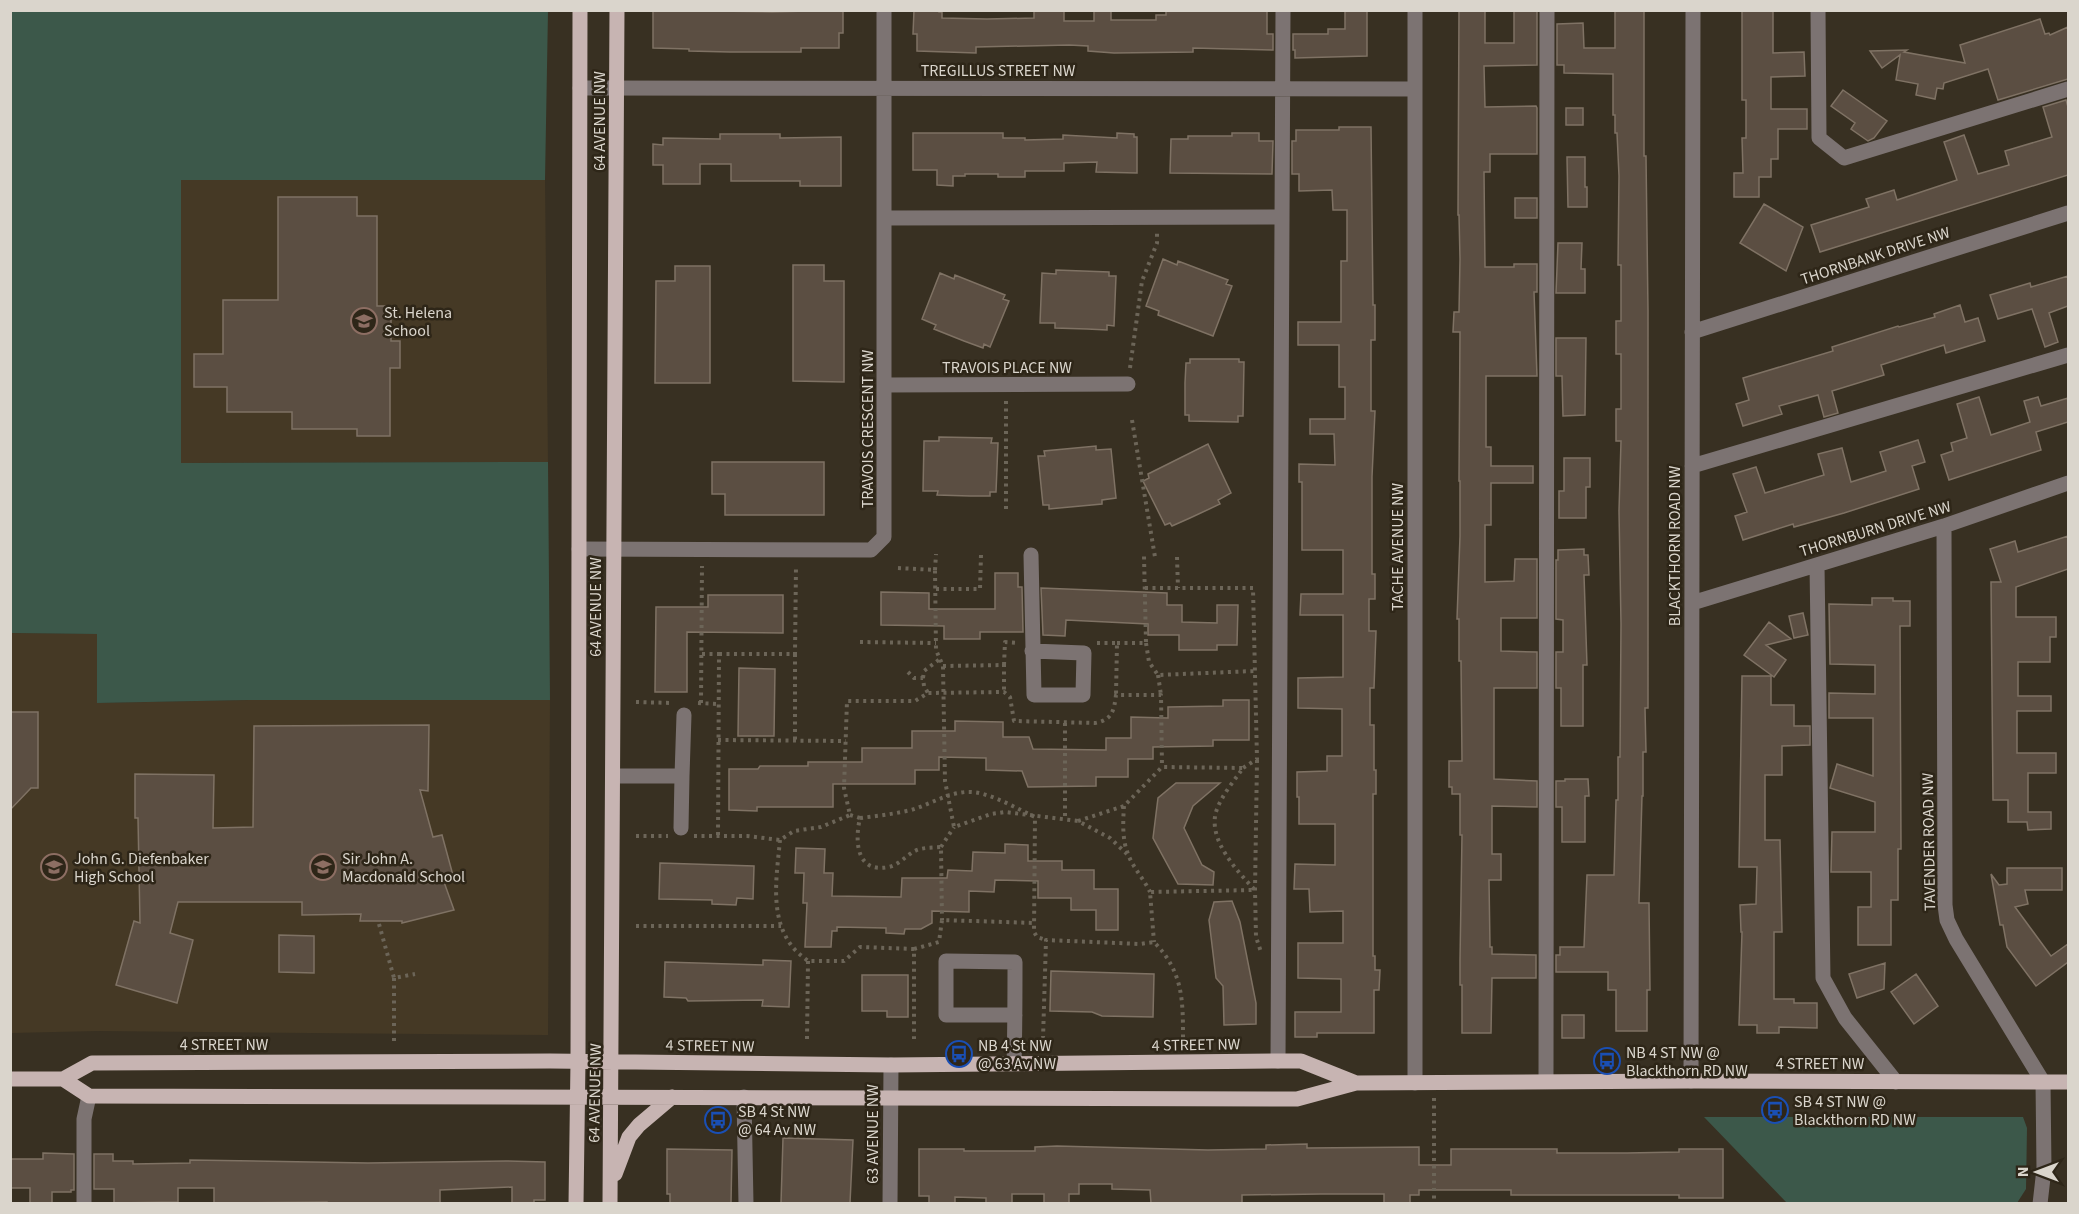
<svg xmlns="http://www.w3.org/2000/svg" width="2079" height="1214" viewBox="0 0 2079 1214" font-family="'Source Sans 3',sans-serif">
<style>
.built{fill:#453925}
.green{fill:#3c584a}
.building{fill:#5b4e42;stroke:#7f7264;stroke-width:1.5}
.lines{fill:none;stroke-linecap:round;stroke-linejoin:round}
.path{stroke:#6c6558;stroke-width:4;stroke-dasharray:3 4.5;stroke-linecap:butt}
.minor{stroke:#7c7372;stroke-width:15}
.major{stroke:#c7b4b2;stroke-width:15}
.labels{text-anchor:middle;stroke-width:5;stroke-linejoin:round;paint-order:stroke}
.street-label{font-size:16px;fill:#dad5cc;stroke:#2e2618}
.poi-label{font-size:16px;fill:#dad5cc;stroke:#2e2618;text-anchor:start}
</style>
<rect width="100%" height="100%" fill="#383022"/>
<path class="built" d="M181,180H545L548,462L181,463Z
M10,633L97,634V703L248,700H550L548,1035L98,1031L11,1033Z"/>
<path class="green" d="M11,10L548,11L545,180H181V463L548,462L550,700H248L97,703V634L11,633Z
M1704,1117H2023L2027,1128L2026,1189L2017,1203H1787Z"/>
<path class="building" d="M653,10L772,12L843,10V33H839V48H801V52H730L689,51V49L653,48Z
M914,10H939V12H942V18L987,19L1034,18V10H1064V21H1094V10H1111V20H1156V15H1166V10H1267V34H1273V50L1193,48V52L1114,53L1088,51V46L1069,45L976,47V53L917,51V34H913Z
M1345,10H1367V56L1295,58V50H1293V34H1328V29H1345Z
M1459,10H1485V43H1514V10H1537V65L1484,66L1485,107L1536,106L1537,108V154H1490V172H1484L1485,267H1514V264H1537V292H1534L1537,376H1486V447H1491V466H1533V483H1491V525H1485V582L1514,581L1515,559H1537V618H1501V651L1537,652V688H1494V779L1537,781V807L1492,806V854H1501V880H1489L1490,947H1492V954L1536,955V978H1492L1491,1033H1462V985H1460V960L1462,835H1460V794H1452V787H1449V761H1462L1461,661H1459V619H1457L1460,536V481H1459L1460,332H1453L1454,312H1459L1460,259L1459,215H1458Z
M1615,10H1644V156H1646L1648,310V708H1645L1646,752H1643V796H1642L1639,903H1649L1650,990H1647V1031H1616V990H1608V972H1556V955H1560V947H1584L1587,875H1614L1616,800H1618V757H1620L1621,624L1619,511L1621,441H1616V409H1621V354H1616V321H1621V265H1618L1619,176L1617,133H1615V115H1613V74L1564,73V65H1557V24L1583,23L1584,48H1615Z
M1742,10H1773V53L1804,52L1805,76L1771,77V109H1807V129H1778V159H1771V177H1759V197H1734V173H1743L1742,138H1746V100H1742Z
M2040,19L2045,34L2049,33L2050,35L2068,27V79L1998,100L1988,69L1944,83L1943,89L1937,88L1935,99L1916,95L1918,84L1896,80L1900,55L1882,68L1870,51L1907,50L1904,52L1965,63L1960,45Z
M1843,90L1887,121L1874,138L1868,141L1851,129L1855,123L1831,106Z
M2066,100L2068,107V175L1820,252L1811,225L1869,207L1866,199L1894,190L1897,200L1957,180L1944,142L1964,135L1978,174L2009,165L2005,151L2052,137L2043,107Z
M1566,108H1583V125H1566Z
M1339,127H1371L1373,305H1375V340H1371V411H1375L1372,477V574H1375V599H1369V631H1376L1374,688H1370V725H1374V770H1376V794H1373V956H1375V970H1380L1379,990H1374V1033H1317V1037H1295V1012H1341V979L1298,978V943H1343V911L1310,912L1309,889H1294L1295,864L1335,865V824H1299V797H1297V772L1327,771V756H1342V709L1298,708V678L1343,677V615H1300L1301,594H1343V550H1302V482H1299V464L1335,465L1334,434H1310V419H1345V387H1339V345H1298V322H1341V261H1347V210H1333L1332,190L1299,191V174H1292V141H1296V130H1339Z
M913,133H1003V138H1025V140L1063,139V135L1117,138V133L1134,134V137H1137V173L1096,172L1097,162L1064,163V171H1025V177H998V174H965V176H953V186L937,185V170H913Z
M1232,133H1259V141H1273L1272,174L1170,173L1171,139H1188V136H1232Z
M720,134H780V138L841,137V186H800V181H731V164H700V184H663V165H653V144L663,145V138L720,139Z
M1567,157H1585V187H1587V207H1568Z
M278,197H357V216H377V306H391V341H400V368H390V436H357V429H292V412H227V387H194V354H223V300H278Z
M1515,198H1537V218H1515Z
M1764,204L1803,227L1786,271L1740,243Z
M1558,243H1582L1581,269H1585V293H1556Z
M1163,259L1177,265L1178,261L1228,280L1226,284L1232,286L1213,336L1158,315L1159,311L1146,306Z
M793,265H824V281H844V382L793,381Z
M675,266H710V383H655L656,281H675Z
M1056,270L1109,272V276H1116L1114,326L1107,325V330L1087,329L1055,328V323H1040L1042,273L1056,274Z
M940,273L954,279L955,275L1005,295L1003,299L1009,301L990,347L984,344L983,348L964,341L934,329L936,325L922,319Z
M2068,276V306L2049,313L2058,342L2045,347L2032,309L1998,319L1990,295L2030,283L2031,287Z
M1960,305L1965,322L1978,318L1985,341L1946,353L1944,345L1881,365L1884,375L1832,391L1838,413L1824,417L1818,395L1779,406L1782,414L1743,426L1736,404L1749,400L1743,378L1833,351L1832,347L1898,326L1899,327L1935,317L1934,314Z
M1556,338H1586L1585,415L1563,416L1562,376H1556Z
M1190,359H1239V362H1244L1243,416H1238V422L1189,421V415H1185V383L1186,363H1190Z
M1979,397L1991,435L2030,422L2024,401L2038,397L2041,406L2068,398V422L2036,432L2041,450L1949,480L1941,455L1953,451L1951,443L1967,438L1957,404Z
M939,437L992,438L991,443H998L996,492H990V496H970L937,495L938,491H923L924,441H939Z
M1918,440L1925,462L1912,466L1919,489L1844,513L1794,527L1793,524L1743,540L1735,516L1747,512L1733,474L1756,467L1765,493L1824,475L1818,454L1842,448L1851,482L1886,471L1880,452Z
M1208,444L1231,493L1218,500L1220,504L1190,518L1172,526L1170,523L1165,525L1143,481L1149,478L1148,474Z
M1096,446V450L1111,449L1116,498L1102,500V504L1070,507L1049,509V505H1043L1038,456H1045L1044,451Z
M1564,458H1590V487H1586V518H1559V491H1564Z
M712,462H824V515H725V494H712Z
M2068,536V569L2016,587V617H2056V637H2050V662H2018V696H2051V711H2017V753H2056V773H2028V812H2051V829L2028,830L2027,822H2008V800H1993L1991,582H2001L1990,549L2015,541L2018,552Z
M1584,549V555H1588L1589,575H1584L1587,665H1583V726H1561V688H1556V652H1563V620L1556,619V560H1558V550Z
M995,573H1018V587H1022L1023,632H980V639H944V626L881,625V592L929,593V609H995Z
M1041,588L1167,593V605H1182V622L1217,623V605H1238L1237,645H1217V650H1179V635H1148V624L1066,620L1065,636L1043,635Z
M708,595H783V633L687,632V692H655L656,607H708Z
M1872,598H1893V601H1910V626H1900L1901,849H1898V900H1891V945H1858V907H1871V872H1831L1832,832H1875V802L1830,788L1837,764L1873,776V718H1829V693L1875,694V665L1830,664L1829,604L1872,605Z
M1803,613L1808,635L1794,638L1789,616Z
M1769,622L1791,639L1766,645L1786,660L1774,677L1744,655Z
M739,668L775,669L774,736H738Z
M1742,676H1771V705H1794V726H1810V745L1782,746V775H1765V840H1780L1782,932H1774V999H1794V1003H1817V1028L1779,1027V1033H1757V1025H1739L1742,932H1741L1740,905L1756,904L1757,867H1739Z
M1223,700H1249V740H1213V746L1153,747V759H1128V777H1096V786L1028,787L1022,771L986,770V758L939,757V770H915V784H833V807H757V811L729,810V769H758L760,766H808V762H862V748H912V731H955V721L1003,722V737H1029L1033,749L1106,750V738H1131V717L1168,718V707L1223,706Z
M10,712H38V788H31L10,810Z
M429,725L428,791L420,790L433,837L442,835L454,879L444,882L454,910L402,923V921H360L361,914L302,915V902H178L170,933L193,940L177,1003L116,985L134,921L140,923L138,818H135V774L214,775L213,828L253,827L254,726Z
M1565,779H1588L1589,796H1585V842H1562V807H1556V781H1565Z
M1176,783H1220L1193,806L1184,828L1202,865L1214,872L1213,885L1178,884L1153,838L1158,798Z
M1005,844L1028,845V861H1062V870H1094V889H1118V930H1096V910H1071V898H1038V881L995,880L994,892L969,891V912L932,911V923L921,929H905L904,934L886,933V928L837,927V931H832L831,947H805L807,903H803L804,873H795L796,848L825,849L824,873H833L832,896L901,897L902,878H947L948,870L972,871L973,852L1005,853Z
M660,863L754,866L753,899L737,898L736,905L712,904V900L659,899Z
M2007,868H2062V890H2025L2028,904L2015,907L2051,956L2068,944V962L2036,986L2007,947L2003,925H2000L1991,874L1999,885L2007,884Z
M1232,901L1240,922L1256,1003V1024L1224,1025L1223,986L1216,978L1209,920L1214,902Z
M279,935L314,936V973L279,972Z
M763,960L791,961L789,1007L762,1006L763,1000L688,1001L686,998L664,997L665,962L763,965Z
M1885,963L1884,989L1857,998L1849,974Z
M1051,971L1154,974L1153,1017L1102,1016L1092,1012L1050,1011Z
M1916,974L1938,1006L1914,1024L1891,992Z
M862,975H908V1017H887V1011H862Z
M1562,1015H1584V1038H1562Z
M783,1138L853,1140L850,1203H781Z
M1307,1144V1148L1419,1147V1165H1451V1149H1557V1153H1627L1679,1152V1149H1723V1198H1679V1195H1511V1190H1419V1195H1410V1203H1384V1194H1321L1242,1195V1203H1151L1150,1190L1112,1189V1184H1079V1194H1069V1203H1044V1194H1012V1203H986V1198L955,1197V1203H929V1196H919V1149H964V1151H1035V1147L1057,1146L1208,1150L1266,1149V1145Z
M667,1149L732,1150L731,1203H670V1194H667Z
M43,1153L74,1154V1190H71V1192H52V1203H30V1188H10V1159H43Z
M94,1154H113V1161H133V1164L190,1163V1160L368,1163L506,1161L545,1162V1200H534V1203H512V1187L440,1190V1203H327V1202L214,1203V1188H178V1202L114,1203V1189H94Z"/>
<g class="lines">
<path class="path" d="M1130,368L1142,281L1157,243V233
M1006,401V513
M1132,420L1155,557
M1177,557L1178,588
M898,568L935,570L936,650L943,666L945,781L954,827L991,814L1005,812L1078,821L1110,838L1127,854
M935,570L936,554
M1145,588H1253L1257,759L1243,768
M936,589H980L981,555
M860,642L936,643
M1097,643H1117L1116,695
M1117,643H1146L1144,556
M1146,643L1149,662L1158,675L1254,671
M702,654H719L718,836
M719,654H795L796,566
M795,654V740
M1004,665L1005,642L1018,643
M943,666L1004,665V692
M908,672L914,678H923L924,686L928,693
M1158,675L1161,695
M923,678L924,671L940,659
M636,702L673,703
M698,703L718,704
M701,703L702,566
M1065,723V820
M718,740L846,741
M1257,760L1255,890L1256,937L1261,952
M1124,806C1123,821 1122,840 1128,854C1133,868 1144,879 1150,892
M850,815L860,818C855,839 855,874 889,867C898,865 905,857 913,852C921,847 931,848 941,847L942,920
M860,818C877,816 894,814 911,810C935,803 957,786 983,794C1001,799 1018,809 1035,817L1034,932L1037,937L1046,940
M1078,821L1124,806L1162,767L1243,768C1234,781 1221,796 1216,812C1208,840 1237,871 1255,890L1150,892L1154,942
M636,836H668
M694,836H747L780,840L794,831L821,827L850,815L844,788L847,701H915L928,693L1004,692L1010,697L1014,721L1095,723C1112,720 1114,711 1116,695H1161L1162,767
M780,840C777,874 769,915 791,945C795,951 802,956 808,961H844L860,947L914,949V1039
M941,847L954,827
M379,924L394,978L415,974
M636,926H781
M914,949L939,942L942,920L1034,923
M394,978V1044
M807,1039L808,961
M1043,1039L1046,940L1140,944L1154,942C1183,972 1183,999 1183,1039
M1434,1098V1204"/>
<path class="minor" d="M1415,10V1083
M1818,10L1819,138L1844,158L2068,89
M580,88L1415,89
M884,218L1281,217
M1692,332L2068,213
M885,385L1128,384
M1692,466L2068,355
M1944,526L1945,905L1947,920L1956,939L2043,1082L2044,1169L2040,1204
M579,549L871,550L884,537V10
M1031,555L1034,695H1083L1084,653L1032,651
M1817,565L1823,978L1845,1018L1896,1082
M1692,603L1944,526L2068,483
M613,776H682L684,715
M681,828L682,776
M1278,1061L1283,10
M1014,1064C1015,1030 1015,996 1015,962L946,961V1015H1015
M1546,1081L1547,10
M1691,1081L1693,10
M744,1097L746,1204
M84,1204V1119L89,1096
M890,1204L891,1065"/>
<path class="major" d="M10,1079H63L92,1063L550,1061L891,1065L1278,1061H1301L1356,1083
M63,1079L89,1096C492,1096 894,1099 1297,1099L1356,1083L1691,1081L2068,1082
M615,1174L629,1137L639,1125L672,1097
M576,1204L578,1061L580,10
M610,1204L617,10"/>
</g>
<defs>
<symbol id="school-ring" viewBox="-11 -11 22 22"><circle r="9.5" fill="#2e2618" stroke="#8d6e63" stroke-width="1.5"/><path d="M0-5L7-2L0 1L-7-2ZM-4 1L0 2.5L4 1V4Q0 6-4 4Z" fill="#8d6e63"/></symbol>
<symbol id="bus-ring" viewBox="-11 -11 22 22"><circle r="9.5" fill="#2e2618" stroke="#1a4fb4" stroke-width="1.5"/><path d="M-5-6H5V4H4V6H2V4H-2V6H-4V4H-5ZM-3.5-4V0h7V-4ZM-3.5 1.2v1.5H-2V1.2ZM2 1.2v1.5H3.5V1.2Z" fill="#1a4fb4"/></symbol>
</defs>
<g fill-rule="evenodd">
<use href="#school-ring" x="349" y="306" width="30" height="30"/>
<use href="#school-ring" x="39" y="852" width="30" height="30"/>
<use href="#school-ring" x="308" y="852" width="30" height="30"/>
<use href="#bus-ring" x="944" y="1039" width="30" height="30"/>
<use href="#bus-ring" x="1592" y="1046" width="30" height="30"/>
<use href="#bus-ring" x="1760" y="1095" width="30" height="30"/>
<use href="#bus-ring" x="703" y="1105" width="30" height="30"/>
</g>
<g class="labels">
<g class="street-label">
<text x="998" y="76">TREGILLUS STREET NW</text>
<text transform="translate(599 121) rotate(-90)" y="6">64 AVENUE NW</text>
<text transform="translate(1875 255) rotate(-18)" y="6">THORNBANK DRIVE NW</text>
<text x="1007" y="373">TRAVOIS PLACE NW</text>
<text transform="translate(867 429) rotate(-90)" y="6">TRAVOIS CRESCENT NW</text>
<text transform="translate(1875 528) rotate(-17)" y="6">THORNBURN DRIVE NW</text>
<text transform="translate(1674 546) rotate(-90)" y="6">BLACKTHORN ROAD NW</text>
<text transform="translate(1397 547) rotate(-90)" y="6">TACHE AVENUE NW</text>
<text transform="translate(595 607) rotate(-90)" y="6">64 AVENUE NW</text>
<text transform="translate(1928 842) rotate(-91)" y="6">TAVENDER ROAD NW</text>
<text x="224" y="1050">4 STREET NW</text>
<text transform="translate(1196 1044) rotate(-1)" y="6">4 STREET NW</text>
<text transform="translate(710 1045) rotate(1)" y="6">4 STREET NW</text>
<text x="1820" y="1069">4 STREET NW</text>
<text transform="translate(594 1093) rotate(-89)" y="6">64 AVENUE NW</text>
<text transform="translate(872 1134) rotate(-90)" y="6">63 AVENUE NW</text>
</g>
<g class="poi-label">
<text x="384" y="318">St. Helena<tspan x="384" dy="18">School</tspan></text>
<text x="74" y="864">John G. Diefenbaker<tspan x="74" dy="18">High School</tspan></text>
<text x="342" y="864">Sir John A.<tspan x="342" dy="18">Macdonald School</tspan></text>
<text x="978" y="1051">NB 4 St NW<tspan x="978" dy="18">@ 63 Av NW</tspan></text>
<text x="1626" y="1058">NB 4 ST NW @<tspan x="1626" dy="18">Blackthorn RD NW</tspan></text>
<text x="1794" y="1107">SB 4 ST NW @<tspan x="1794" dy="18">Blackthorn RD NW</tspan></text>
<text x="738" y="1117">SB 4 St NW<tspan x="738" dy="18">@ 64 Av NW</tspan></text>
</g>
</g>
<rect width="2079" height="1214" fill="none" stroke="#dad5cc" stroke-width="24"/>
<g transform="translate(2037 1172) rotate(270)" stroke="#2e2618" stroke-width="4.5" paint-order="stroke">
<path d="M0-4.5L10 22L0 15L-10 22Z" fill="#dad5cc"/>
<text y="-9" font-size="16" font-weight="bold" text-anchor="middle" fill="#dad5cc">N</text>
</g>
</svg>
